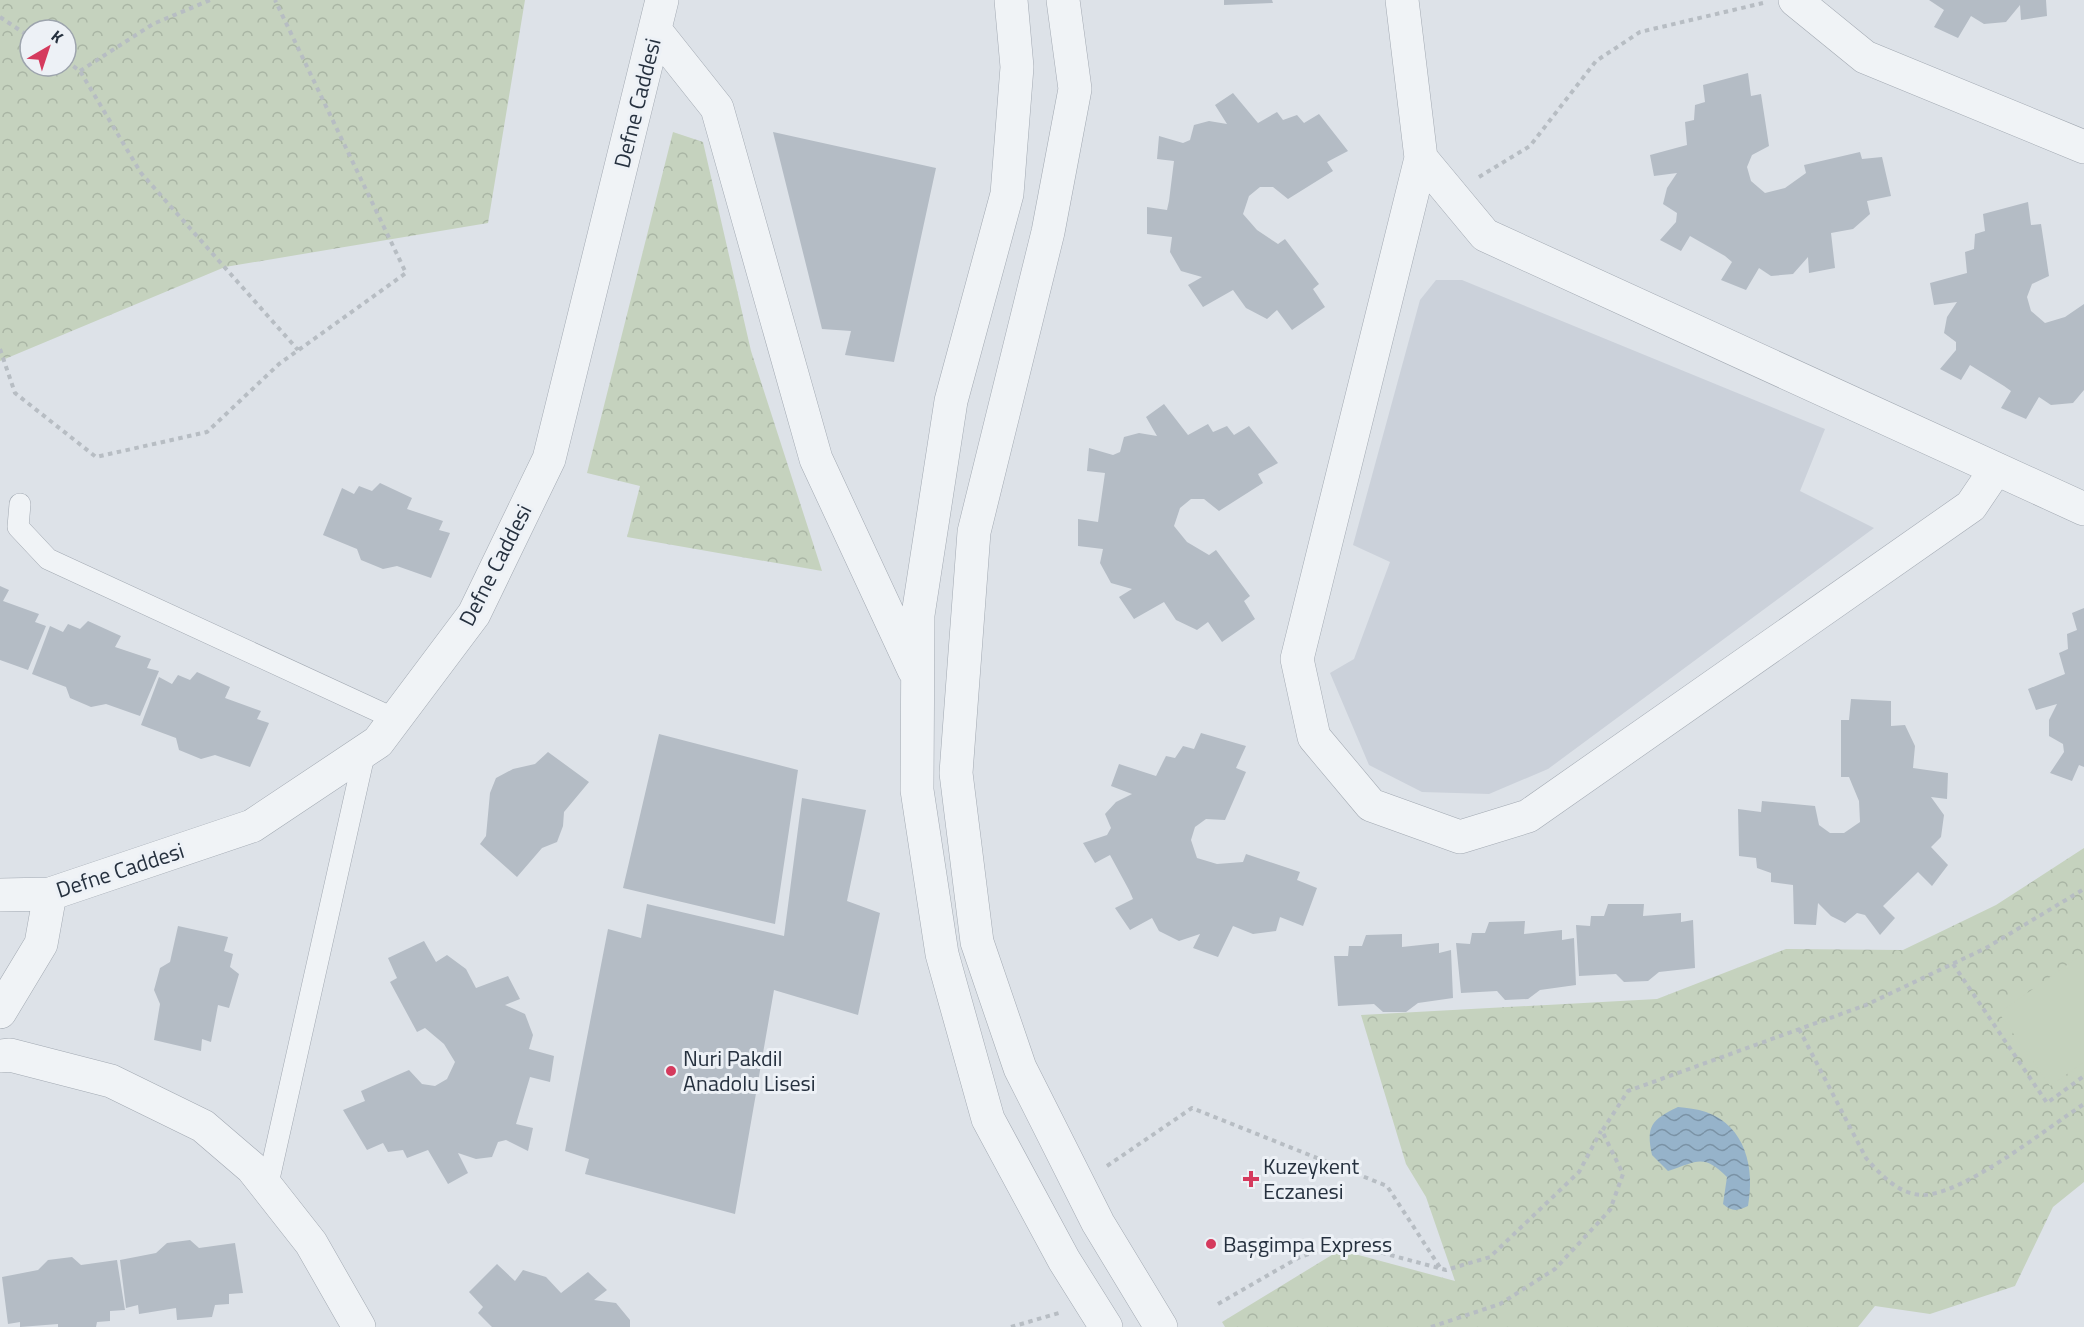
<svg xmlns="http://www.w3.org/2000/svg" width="2084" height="1327" viewBox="0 0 2084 1327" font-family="'Titillium Web',sans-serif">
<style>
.built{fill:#cbd1da}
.forest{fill:url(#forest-crowns);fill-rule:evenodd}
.garden{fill:#c5d2be}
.water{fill:url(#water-waves)}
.building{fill:#b4bcc5}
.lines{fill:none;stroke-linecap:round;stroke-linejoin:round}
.lane-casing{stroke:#a2a9b2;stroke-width:22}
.street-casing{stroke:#a2a9b2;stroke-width:34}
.path{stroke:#b7bdc3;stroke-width:4;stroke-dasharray:4.5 4.5;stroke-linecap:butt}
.lane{stroke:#f0f3f6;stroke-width:21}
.street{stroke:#f0f3f6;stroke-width:33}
.poi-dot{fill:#d53a5d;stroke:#edf1f6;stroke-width:2}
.labels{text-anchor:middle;stroke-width:6;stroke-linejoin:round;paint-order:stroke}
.street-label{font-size:22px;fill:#26313f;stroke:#edf1f6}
.poi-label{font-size:22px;fill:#26313f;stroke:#edf1f6;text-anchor:start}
</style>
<defs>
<pattern id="forest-crowns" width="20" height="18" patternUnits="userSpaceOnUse" patternTransform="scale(1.5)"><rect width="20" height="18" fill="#c5d2be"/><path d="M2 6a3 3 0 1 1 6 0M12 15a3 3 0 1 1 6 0" fill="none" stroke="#a9b5a4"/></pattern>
<pattern id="water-waves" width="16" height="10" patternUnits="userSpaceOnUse" patternTransform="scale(1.5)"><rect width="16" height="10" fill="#96b3ca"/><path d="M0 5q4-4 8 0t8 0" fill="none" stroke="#7a92a5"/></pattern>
</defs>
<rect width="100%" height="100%" fill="#dde2e8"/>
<path class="built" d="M1436,280H1462L1825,429L1800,491L1874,528L1548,769L1489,794L1422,792L1369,765L1330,673L1354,659L1390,562L1353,545L1420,300Z"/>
<path class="forest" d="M0,0H525L488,223L225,267L0,361ZM30,30H66V66H30Z
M673,132L703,142L751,351L822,571L627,537L640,486L587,473Z
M2084,848V1182L2053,1207L2015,1286L1930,1314L1875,1306L1858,1327H1225L1222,1322L1340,1250L1455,1281L1426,1197L1406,1164L1361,1015L1657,999L1786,949L1903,950L1996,905Z"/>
<path class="garden" d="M2084,953V1062L2050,1086L1999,1013Z"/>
<path class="water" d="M1678,1107C1687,1108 1697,1109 1706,1112C1746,1126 1755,1169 1748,1206C1738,1211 1732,1212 1723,1204L1727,1177C1703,1153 1697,1162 1668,1171L1652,1155C1646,1126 1651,1120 1678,1107Z"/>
<path class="building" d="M1224,0H1272L1273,3L1224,5Z
M1929,0H2046L2047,16L2021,20L2020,5L2006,22L1984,24L1971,16L1958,38L1934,27L1944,10Z
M1748,73L1751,96L1761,94L1769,146L1752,155L1747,167L1751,181L1765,193L1785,188L1806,173L1804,165L1860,152L1862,159L1882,157L1891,196L1867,201L1870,214L1853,229L1831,233L1835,268L1809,273L1808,257L1793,274L1771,276L1759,268L1746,290L1721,280L1732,262L1725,256L1690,236L1681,251L1660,240L1676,222L1677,213L1663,204L1667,188L1677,173L1654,176L1650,155L1687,145L1685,122L1694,120L1695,105L1705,102L1703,85Z
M1233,93L1258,123L1277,112L1283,120L1297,115L1304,123L1319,114L1348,151L1327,162L1333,171L1288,199L1273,187H1260L1249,196L1243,214L1257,230L1278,244L1285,239L1319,284L1313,289L1325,307L1292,330L1277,310L1267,319L1246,308L1233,290L1203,307L1188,285L1202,277L1181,271L1170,252L1172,237L1147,234V207L1167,210L1169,201L1174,161L1157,159L1159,136L1183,143L1190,140L1194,125L1209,121L1227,124L1215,105Z
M773,132L936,168L894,362L845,355L851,331L822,329Z
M2028,202L2031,225L2041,224L2049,276L2032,284L2027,297L2031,311L2045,323L2065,317L2084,304V390L2073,403L2051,405L2039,397L2026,419L2001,408L2011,391L2004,386L1970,365L1961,380L1940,369L1956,350V342L1944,333L1947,317L1957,302L1934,305L1930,283L1967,273L1965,252L1974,249L1975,234L1985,231L1983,214Z
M1164,404L1188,435L1208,424L1213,432L1227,426L1234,435L1249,426L1278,463L1258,474L1263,483L1219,511L1204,499H1191L1180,508L1174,526L1187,542L1209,555L1216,550L1250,596L1244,601L1255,619L1222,642L1208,622L1197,630L1176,620L1164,602L1134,619L1119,597L1132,589L1111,583L1100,563L1103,549L1078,546V519L1098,522L1105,473L1087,471L1089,448L1113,455L1120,452L1124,437L1139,433L1157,436L1146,417Z
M380,483L412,498L407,509L443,521L439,530L450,533L431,578L397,566L383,569L361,560L357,549L323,535L342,488L354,494L359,486L372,491Z
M0,586L9,590L3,601L39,614L35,622L46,626L28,670L0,660Z
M2084,608V767L2079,765L2072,781L2050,773L2064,752L2063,744L2049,736V720L2057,704L2036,710L2028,689L2065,674L2059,653L2068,649L2067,634L2077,630L2072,613Z
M88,621L121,636L115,647L151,659L147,668L159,671L140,716L106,704L91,707L70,698L66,687L32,674L50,626L63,632L68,624L80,629Z
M197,672L230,687L225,698L261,711L257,719L269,723L250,767L215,755L201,759L179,750L176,738L141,725L159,677L172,684L178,675L190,680Z
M1851,699L1891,701V726L1905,725L1915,746L1913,768L1948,773L1947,799L1931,797L1944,815L1941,837L1931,847L1948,865L1932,886L1918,872L1883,906L1895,918L1880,935L1865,915L1857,913L1845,923L1831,916L1818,903L1816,925L1794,924L1793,885L1771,882V873L1757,868L1756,858L1739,856L1738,809L1761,812L1762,801L1815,806L1819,825L1830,833H1844L1860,822L1859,801L1849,777H1841V720H1849Z
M1201,733L1246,746L1236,768L1246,772L1225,820L1206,819L1195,827L1191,840L1197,858L1217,864L1243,862L1246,854L1300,872L1297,880L1317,888L1303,926L1280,917L1276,931L1253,934L1233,926L1218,957L1193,948L1200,934L1179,941L1159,931L1152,918L1130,930L1115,908L1133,899L1129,890L1110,855L1095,863L1083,843L1107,835L1111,828L1105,814L1116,802L1132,794L1111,786L1119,764L1156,776L1166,756L1175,758L1183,746L1194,749Z
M659,734L798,770L775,924L623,888Z
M548,752L589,782L564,812L563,826L557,842L542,848L517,877L480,844L486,836L490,793L496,778L513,769L535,764Z
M802,798L866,810L847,901L880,913L858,1015L774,990L735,1214L585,1174L589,1159L565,1151L608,929L641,938L647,904L784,936Z
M1608,904H1644L1643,916L1681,913V922L1693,920L1695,968L1659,972L1648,981L1624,982L1616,974L1579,976L1576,925L1590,926L1591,916H1604Z
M1525,921L1524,934L1562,930V940L1574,938L1576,985L1540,990L1528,999L1505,1000L1497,991L1461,993L1456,943L1470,944L1472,933H1485L1489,922Z
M178,926L228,937L224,951L233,954L230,967L239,974L229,1008L218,1005L211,1042L202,1039L201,1051L154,1040L160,1004L154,990L160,968L170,962Z
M1402,934V947L1439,943V953L1451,950L1453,998L1418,1003L1406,1012H1383L1374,1004L1338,1006L1334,956H1348L1349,946H1362L1366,935Z
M424,941L436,962L447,955L466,969L476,988L508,976L520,999L505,1005L525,1014L533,1035L529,1049L554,1056L550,1082L530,1077L516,1124L533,1128L528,1151L506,1140L498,1142L492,1157L476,1159L458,1153L468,1173L448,1184L428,1150L407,1158L403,1150L388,1152L383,1143L367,1150L343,1110L365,1101L361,1091L409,1070L422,1084L435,1086L447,1079L455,1062L444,1044L425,1028L417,1032L390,982L397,978L388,958Z
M190,1240L199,1248L235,1243L243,1293L229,1294V1304L215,1305L212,1317L177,1320L176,1308L139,1314L138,1305L126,1308L120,1260L156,1253L167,1243Z
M72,1257L81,1265L117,1260L125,1310L110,1311V1321L97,1322L96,1327H58V1324L20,1327V1322L8,1324L2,1277L38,1270L48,1260Z
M497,1264L515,1281L523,1270L546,1277L561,1293L588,1272L607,1290L594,1300L616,1303L630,1320V1327H492L478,1313L483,1307L469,1292Z"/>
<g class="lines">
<defs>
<path id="lane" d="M20,504L18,527L48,559L395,719
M267,1188L365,751"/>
<path id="street" d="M1011,0L1017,67L1007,194L951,401L918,615L917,790L942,954L988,1119L1064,1260L1106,1327
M1063,0L1075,89L1048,232L974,532L956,773L977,942L1020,1068L1098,1223L1161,1327
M1402,0L1421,158L1485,235L2084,509
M1795,0L1865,57L2084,147
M655,30L717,108L816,459L914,670
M1421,158L1297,659L1314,737L1371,805L1460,837L1528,816L1971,506L1996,469
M0,895L50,894L252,826L378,742L474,614L549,459L662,0
M0,1012L41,944L50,894
M0,1056L10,1055L111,1081L203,1126L252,1168L311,1243L359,1327"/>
</defs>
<use href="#lane" class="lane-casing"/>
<use href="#street" class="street-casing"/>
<path class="path" d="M0,17L30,37
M66,61L80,71L141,173L298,350
M80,71L153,24L210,0
M1479,177L1530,146L1596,61L1640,32L1763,3
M0,349L15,393L96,457L207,432L279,364L406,273L275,0
M1953,964L2047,1103L2084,1076
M1799,1029L1866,1158C1880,1174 1899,1195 1923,1195C1965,1194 2047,1128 2084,1104
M1107,1166L1192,1108L1387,1186L1441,1269
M1218,1304L1298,1258L1342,1242L1446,1270L1490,1257L1579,1172L1601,1131
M1011,1327L1059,1313
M1431,1327L1500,1304L1555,1269L1610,1210L1623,1174L1602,1131L1628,1091L1866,1005L1986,948L2084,889"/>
<use href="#lane" class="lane"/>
<use href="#street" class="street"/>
</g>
<g class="poi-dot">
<circle cx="671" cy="1071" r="6"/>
<path d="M1248 1170h6v6h6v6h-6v6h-6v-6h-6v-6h6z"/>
<circle cx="1211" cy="1244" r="6"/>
</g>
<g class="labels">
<g class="street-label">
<text transform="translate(637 103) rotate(-76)" y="8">Defne Caddesi</text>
<text transform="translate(495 565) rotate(-63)" y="8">Defne Caddesi</text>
<text transform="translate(120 870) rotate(-18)" y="8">Defne Caddesi</text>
</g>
<g class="poi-label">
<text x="683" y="1066">Nuri Pakdil<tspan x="683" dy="25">Anadolu Lisesi</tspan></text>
<text x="1263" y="1174">Kuzeykent<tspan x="1263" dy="25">Eczanesi</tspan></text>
<text x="1223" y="1252">Başgimpa Express</text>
</g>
</g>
<g transform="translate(48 48) rotate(39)"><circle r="28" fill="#edf1f6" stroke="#9da4ad" stroke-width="1.5"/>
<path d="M0-4.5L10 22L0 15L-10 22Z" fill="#d53a5d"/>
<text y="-9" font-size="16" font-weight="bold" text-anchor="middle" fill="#26313f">K</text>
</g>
</svg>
